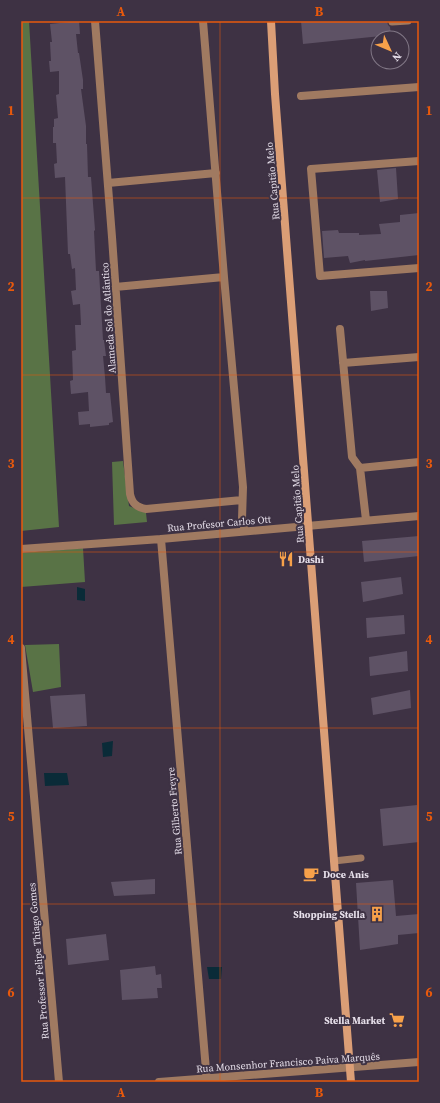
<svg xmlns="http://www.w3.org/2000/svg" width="440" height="1103" viewBox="0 0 440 1103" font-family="'Source Serif 4',serif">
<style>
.forest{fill:#597346}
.water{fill:#0a2b38}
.building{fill:#5e5265}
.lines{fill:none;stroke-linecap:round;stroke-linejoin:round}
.service{stroke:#a07a61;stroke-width:7}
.minor{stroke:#a07a61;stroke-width:8}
.secondary{stroke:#db9e76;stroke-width:8}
.grid{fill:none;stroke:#e8590c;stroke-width:1;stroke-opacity:0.55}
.labels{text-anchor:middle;stroke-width:4;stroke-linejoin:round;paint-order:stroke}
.street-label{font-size:10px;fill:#e6dfea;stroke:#3e3244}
.poi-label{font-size:10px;font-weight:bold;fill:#e6dfea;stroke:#3e3244;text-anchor:start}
.neatline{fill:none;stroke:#e8590c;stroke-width:1.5}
.grid-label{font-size:13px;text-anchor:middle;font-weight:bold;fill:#e8590c}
</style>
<rect width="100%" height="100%" fill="#3e3244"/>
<path class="forest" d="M21,21H29L59,527L21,531Z
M123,461L129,506L146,513L147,522L114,525L112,462Z
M83,548L85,582L21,587V553Z
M59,644L61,687L33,692L25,645Z"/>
<path class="water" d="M77,587L85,589V601L77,600Z
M113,741L112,756L103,757L102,743Z
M44,773H67L69,785L45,786Z
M207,967H222L221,979H209Z"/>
<path class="building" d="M79,21L80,34H76L78,53H79L83,80V89H81L86,126V144H87L88,177H91L95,230L94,231L96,271H99L103,340H104L106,356H103L105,377L106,393H110L113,422L109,423V425L90,427V424L79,425L78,412L89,411L88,392L71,394L70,381L73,380L72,351L76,350L75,325H81L80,304L73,305L71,291L76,290L75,268L72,269L70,254H68L65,177L55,178L54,164L57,163L56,143H53V127H54V119L58,118L56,95L59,94V71L50,72L49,61H51L50,42H52L50,24Z
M301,21H387L388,25L390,27L391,35L303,44Z
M396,168L398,199L380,202L377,170Z
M419,213V255L365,261V260L350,263L348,256L324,258L322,231L338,230L339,233H359V235L381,234L379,224L400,222V215Z
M370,291H387L388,308L371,311Z
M419,536V556L364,562L362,541Z
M401,577L403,594L363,602L361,582Z
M404,615L405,634L367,638L366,618Z
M407,651L408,671L370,676L369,657Z
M410,690L411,708L373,715L371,698Z
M85,694L87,726L53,728L50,696Z
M417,805L419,818V842L383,846L380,809Z
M155,879V894L114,896L111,882Z
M393,880L396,916L419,914V933L398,935V944L360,950L356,883Z
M106,934L109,960L68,965L66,939Z
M155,966L156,975L161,974L162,988H157L158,998L122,1000L120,970Z"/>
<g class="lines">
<path class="service" d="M392,21V22L408,21
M334,861L361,858"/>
<path class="minor" d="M95,21L112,237L130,494C132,503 136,507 146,509L242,500
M203,21L224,277L243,487L242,519L245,531
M301,96L419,87
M419,161L311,169L320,276L419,268
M108,183L216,173
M115,287L224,277
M340,329L352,457L360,468L366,520
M343,363L419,357
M360,468L419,462
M161,539L207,1082
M21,549L161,539L419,516
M21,648L59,1082
M159,1082L419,1062"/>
<path class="secondary" d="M271,21L275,94L351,1082"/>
</g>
<path class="grid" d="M220,21V1082M21,198H419M21,375H419M21,552H419M21,728H419M21,904H419"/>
<defs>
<symbol id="restaurant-bare" viewBox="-9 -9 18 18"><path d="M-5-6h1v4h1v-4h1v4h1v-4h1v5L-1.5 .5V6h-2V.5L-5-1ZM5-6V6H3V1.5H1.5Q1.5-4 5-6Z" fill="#f7a14a" stroke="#3e3244" stroke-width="2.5" paint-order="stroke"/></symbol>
<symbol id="cafe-bare" viewBox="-9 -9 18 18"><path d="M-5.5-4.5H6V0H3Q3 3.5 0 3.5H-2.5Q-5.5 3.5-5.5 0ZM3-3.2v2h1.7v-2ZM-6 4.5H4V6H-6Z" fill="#f7a14a" stroke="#3e3244" stroke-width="2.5" paint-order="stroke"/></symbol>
<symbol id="building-bare" viewBox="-9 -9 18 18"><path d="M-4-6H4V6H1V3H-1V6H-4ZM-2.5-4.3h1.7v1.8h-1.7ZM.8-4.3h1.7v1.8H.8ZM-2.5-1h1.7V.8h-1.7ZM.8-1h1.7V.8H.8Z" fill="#f7a14a" stroke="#3e3244" stroke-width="2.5" paint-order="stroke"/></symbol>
<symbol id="supermarket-bare" viewBox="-9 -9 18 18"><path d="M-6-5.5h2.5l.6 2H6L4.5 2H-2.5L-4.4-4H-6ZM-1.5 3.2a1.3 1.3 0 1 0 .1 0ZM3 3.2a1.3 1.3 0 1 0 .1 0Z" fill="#f7a14a" stroke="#3e3244" stroke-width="2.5" paint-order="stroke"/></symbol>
</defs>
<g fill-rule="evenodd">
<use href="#restaurant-bare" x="275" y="548" width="22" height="22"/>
<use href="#cafe-bare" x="300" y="863" width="22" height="22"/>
<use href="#building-bare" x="366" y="903" width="22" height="22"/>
<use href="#supermarket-bare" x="386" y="1009" width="22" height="22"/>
</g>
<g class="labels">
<g class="street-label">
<text transform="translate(272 181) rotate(-95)" y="4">Rua Capitão Melo</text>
<text transform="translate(108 318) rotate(-94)" y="4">Alameda Sol do Atlântico</text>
<text transform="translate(297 504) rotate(-94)" y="4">Rua Capitão Melo</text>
<text transform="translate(219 523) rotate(-5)" y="4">Rua Profesor Carlos Ott</text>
<text transform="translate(174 811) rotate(-95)" y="4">Rua Gilberto Freyre</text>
<text transform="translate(38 961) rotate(-95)" y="4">Rua Professor Felipe Thiago Gomes</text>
<text transform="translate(288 1062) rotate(-4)" y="4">Rua Monsenhor Francisco Paiva Marquês</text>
</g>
<g class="poi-label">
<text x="298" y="563">Dashi</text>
<text x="323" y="878">Doce Anis</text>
<text x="365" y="918" text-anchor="end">Shopping Stella</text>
<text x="385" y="1024" text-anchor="end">Stella Market</text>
</g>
</g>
<rect width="440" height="1103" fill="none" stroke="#3e3244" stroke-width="44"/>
<g transform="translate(390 50) rotate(134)"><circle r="19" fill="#3e3244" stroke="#817786"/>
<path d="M0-3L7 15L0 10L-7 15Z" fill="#f7a14a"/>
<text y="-6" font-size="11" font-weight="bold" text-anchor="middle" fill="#e6dfea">N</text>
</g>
<rect x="22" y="22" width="396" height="1059" class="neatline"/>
<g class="grid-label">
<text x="121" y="16">A</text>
<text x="319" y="16">B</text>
<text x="11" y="115">1</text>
<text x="429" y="115">1</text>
<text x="11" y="291">2</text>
<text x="429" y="291">2</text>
<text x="11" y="468">3</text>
<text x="429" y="468">3</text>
<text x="11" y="644">4</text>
<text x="429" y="644">4</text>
<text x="11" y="821">5</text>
<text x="429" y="821">5</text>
<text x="11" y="997">6</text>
<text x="429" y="997">6</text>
<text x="121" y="1097">A</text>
<text x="319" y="1097">B</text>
</g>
</svg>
